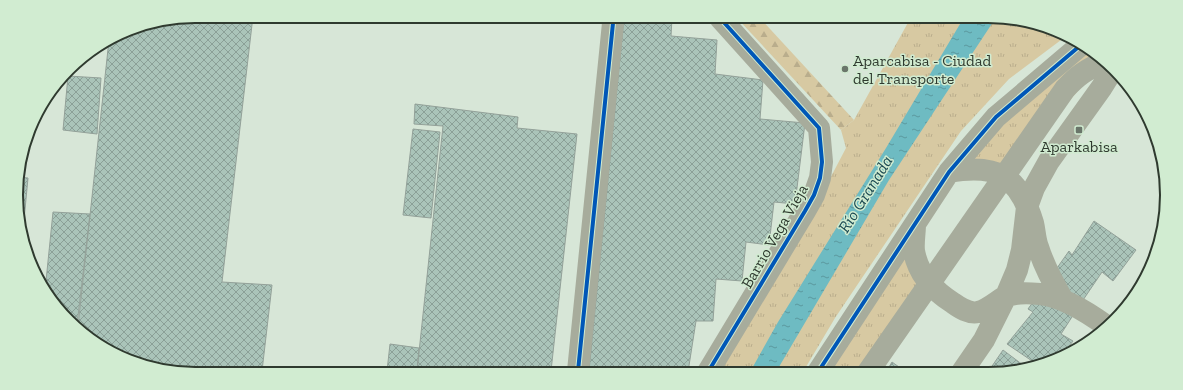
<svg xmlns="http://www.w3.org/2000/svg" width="1183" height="390" viewBox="0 0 1183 390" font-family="'Zilla Slab',serif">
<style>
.grass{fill:url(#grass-tufts)}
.forest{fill:url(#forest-firs)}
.water{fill:url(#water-ripples)}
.building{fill:url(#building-cross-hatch);stroke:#93a199}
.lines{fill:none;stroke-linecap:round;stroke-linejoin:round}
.minor{stroke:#a7ac9c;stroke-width:22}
.cycleway-casing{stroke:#d1ecd1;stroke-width:6}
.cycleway{stroke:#0057b8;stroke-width:4}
.poi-dot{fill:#6a766a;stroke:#d1ecd1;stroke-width:1.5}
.labels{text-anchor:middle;stroke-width:3;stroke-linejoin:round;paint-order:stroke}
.poi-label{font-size:16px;fill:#2f3a2f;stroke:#d1ecd1;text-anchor:start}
.street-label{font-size:16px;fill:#2f3a2f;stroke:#d1ecd1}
.water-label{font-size:17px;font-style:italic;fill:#1b4951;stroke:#d1ecd1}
.rim{fill:none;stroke:#2f3a2f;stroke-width:2}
</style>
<defs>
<pattern id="grass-tufts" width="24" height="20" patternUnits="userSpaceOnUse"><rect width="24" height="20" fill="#d7c9a2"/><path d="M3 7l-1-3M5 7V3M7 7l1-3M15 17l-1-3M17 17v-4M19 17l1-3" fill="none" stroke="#b9ad8c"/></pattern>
<pattern id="forest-firs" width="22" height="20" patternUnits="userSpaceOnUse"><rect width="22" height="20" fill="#d7c9a2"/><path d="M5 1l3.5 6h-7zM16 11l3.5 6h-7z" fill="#b9ad8c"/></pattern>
<pattern id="water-ripples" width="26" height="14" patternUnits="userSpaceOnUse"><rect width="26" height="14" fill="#6ebbc2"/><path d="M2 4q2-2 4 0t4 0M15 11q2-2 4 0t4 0" fill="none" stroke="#5b999e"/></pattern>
<pattern id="building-cross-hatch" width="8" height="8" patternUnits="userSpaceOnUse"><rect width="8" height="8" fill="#aac4b9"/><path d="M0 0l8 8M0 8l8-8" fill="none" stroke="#8ba097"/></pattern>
</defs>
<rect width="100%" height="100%" fill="#d7e6d7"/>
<path class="grass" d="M910,19H1023L1065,37L1009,79L961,131L835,318L803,372H719L803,230L846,148L841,130L854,120Z
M1088,46L1103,62L1004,176L964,169L996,117Z
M915,224L929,284L868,372H818Z"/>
<path class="forest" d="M737,18H760L854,120L841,130Z"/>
<path class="water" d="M963,19H995L889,180L776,372H750L778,322L886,148Z"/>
<path class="building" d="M195,16H253L222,282L272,285L262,371H160L95,344L78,326L109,40L127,30Z
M624,18H672L671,36L717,40L715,74L763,80L760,119L805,123L795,204L774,202L769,245L746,242L742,281L716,279L713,321H696L688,372L589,371Z
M68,76L101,78L97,134L63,130Z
M415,104L518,117L517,128L577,134L551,371H417L443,126L414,124Z
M413,129L440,132L431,218L403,215Z
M18,177L28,178L22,241Z
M53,212L90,214L77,325L46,295L45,291Z
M1094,221L1136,250L1113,281L1102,272L1079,306L1061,334L1073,341L1061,357L1038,365L1007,344L1033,312L1028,309L1069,251L1072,255Z
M390,344L419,348L417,371H387Z
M1003,350L1027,368L1012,372H988Z
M892,362L906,372H886Z"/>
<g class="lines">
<path class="minor" d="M949,172C997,163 1019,176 1033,223C1035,231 1035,240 1038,247C1044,266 1053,283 1063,300
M915,224C915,233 913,242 914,251C918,274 934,291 953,303C960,308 969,314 978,312C987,310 996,302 1004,297C1015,292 1029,293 1040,294C1063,296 1090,314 1108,327
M578,371L613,23L611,18
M708,372L805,211L814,195L820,178L822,162L819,128L720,18
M818,372L949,172L996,117L1082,44
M868,372L1065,89C1078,75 1086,70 1103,62
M962,372L984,340L1006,296L1017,270L1022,250L1027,207L1034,188L1049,161L1102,87L1112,71"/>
<defs>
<path id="cycleway" d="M578,371L613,23L611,18
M708,372L805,211L814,195L820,178L822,162L819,128L720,18
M818,372L949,172L996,117L1082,44"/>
</defs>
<use href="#cycleway" class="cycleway-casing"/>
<use href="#cycleway" class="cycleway"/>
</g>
<g class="poi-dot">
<circle cx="845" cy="69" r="4"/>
<rect x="1075" y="126" width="8" height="8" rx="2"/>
</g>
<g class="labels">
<g class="poi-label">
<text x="853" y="66">Aparcabisa - Ciudad<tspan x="853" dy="18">del Transporte</tspan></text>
<text x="1079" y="152" text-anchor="middle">Aparkabisa</text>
</g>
<g class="street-label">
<text transform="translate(774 236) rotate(-60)" y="6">Barrio Vega Vieja</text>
</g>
<g class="water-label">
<text transform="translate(865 194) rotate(-58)" y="6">Río Granada</text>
</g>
</g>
<path d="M0 0H1183V390H0ZM195 23H988A172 172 0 0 1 1160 195V195A172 172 0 0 1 988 367H195A172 172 0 0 1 23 195V195A172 172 0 0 1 195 23Z" fill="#d1ecd1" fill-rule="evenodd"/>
<path class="rim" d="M195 23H988A172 172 0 0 1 1160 195V195A172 172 0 0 1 988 367H195A172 172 0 0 1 23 195V195A172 172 0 0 1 195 23Z"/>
</svg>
